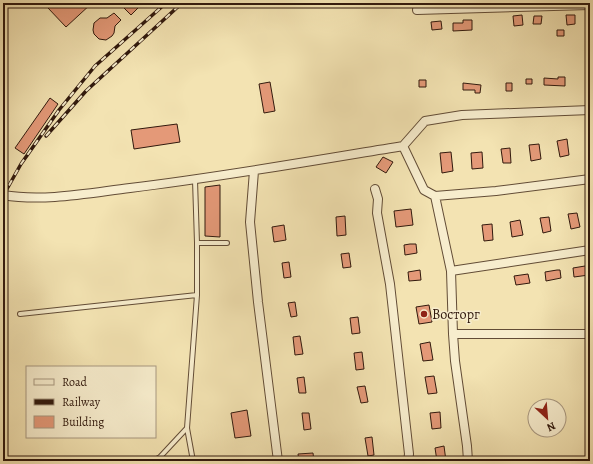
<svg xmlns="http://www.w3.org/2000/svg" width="593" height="464" viewBox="0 0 593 464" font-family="Alegreya,serif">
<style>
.building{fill:#e49978;stroke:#31190d}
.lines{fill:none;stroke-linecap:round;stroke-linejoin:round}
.lane-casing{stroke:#624c36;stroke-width:6}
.street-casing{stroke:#624c36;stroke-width:10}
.lane{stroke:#f7edcd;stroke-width:4}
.street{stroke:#f7edcd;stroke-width:8}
.rail-casing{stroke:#31190d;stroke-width:3.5}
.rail{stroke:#f7edcd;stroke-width:2;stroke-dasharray:6;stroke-linecap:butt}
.poi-dot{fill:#8f2418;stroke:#f7edcd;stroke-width:1.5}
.labels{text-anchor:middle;stroke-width:3;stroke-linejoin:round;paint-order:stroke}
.poi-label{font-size:14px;fill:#31190d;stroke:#f7edcd;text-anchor:start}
</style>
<rect width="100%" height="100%" fill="#f3e3b2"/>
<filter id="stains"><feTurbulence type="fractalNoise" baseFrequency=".005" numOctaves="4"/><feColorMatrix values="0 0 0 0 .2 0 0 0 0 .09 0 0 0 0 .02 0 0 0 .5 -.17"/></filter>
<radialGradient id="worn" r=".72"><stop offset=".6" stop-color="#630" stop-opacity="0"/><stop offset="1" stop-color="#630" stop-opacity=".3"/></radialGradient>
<path class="building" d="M53,3H92L66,27L48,8Z
M119,3H135L139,7L131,15Z
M114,13L121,20L115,26L114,33L112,36L106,40L99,39L94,34L93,30L94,23L100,18H107Z
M522,15L523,25L514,26L513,16Z
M566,15H575V24L567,25Z
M534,16H542L541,24H533Z
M463,20H472V30L453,31V23H463Z
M441,21L442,29L432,30L431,22Z
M557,30H564V36H557Z
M558,77H565V86L544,85V78L558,79Z
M526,79H532V84H526Z
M419,80H426V87H419Z
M270,82L275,111L264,113L259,84Z
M463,83L481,85L480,93H475V90H463Z
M506,83H512V91H506Z
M50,98L58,104L24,154L15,148Z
M177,124L180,142L134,149L131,130Z
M567,139L569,155L560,157L557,141Z
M539,144L541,159L531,161L529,145Z
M510,148L511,163H503L501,149Z
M451,152L453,171L442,173L440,153Z
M482,152L483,168L472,169L471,153Z
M383,157L393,162L386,173L376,167Z
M220,185V237L205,236V187Z
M411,209L413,225L396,227L394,211Z
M577,213L580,227L571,229L568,214Z
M345,216L346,235L337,236L336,217Z
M549,217L551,231L543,233L540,218Z
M520,220L523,235L512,237L510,222Z
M492,224L493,240L484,241L482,225Z
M284,225L286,240L274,242L272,227Z
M410,244H416L417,253L405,255L404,245Z
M349,253L351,267L343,268L341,254Z
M289,262L291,277L284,278L282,263Z
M585,266H588L589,275L574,277L573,268Z
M420,270L421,280L409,281L408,272Z
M557,270H560L561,278L546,281L545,272Z
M528,274L530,283L516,285L514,276Z
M295,302L297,316L291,317L288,303Z
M429,305L432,322L419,324L416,307Z
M358,317L360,333L352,334L350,318Z
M300,336L303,354L295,355L293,337Z
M430,342L433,360L423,361L420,344Z
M362,352L364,369L356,370L354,353Z
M434,376L437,393L428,394L425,377Z
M304,377L306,393H299L297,378Z
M365,386L368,402L361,403L357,387Z
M247,410L251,436L235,438L231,413Z
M440,412L441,428L432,429L430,413Z
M302,413H309L311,429L304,430Z
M372,437L374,455L368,456L365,438Z
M444,446L446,461H437L435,448Z
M313,453L314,461H299L298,454Z"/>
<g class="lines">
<defs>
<path id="lane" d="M195,180L197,243H227
M20,314L197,295
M153,461L160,457L187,428
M193,461L187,428L197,295V243"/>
<path id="street" d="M417,10L590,5
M403,146L424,190L435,196L451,271L453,334L455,361L467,446L468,461
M254,171L250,222L258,302L278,461
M375,189L378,199L377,213L390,284L409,454L408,461
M3,195C44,202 89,193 130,188C221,177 312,161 403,146L425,121L462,115L590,110
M435,196L496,191L590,179
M451,271L590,250
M453,334H590"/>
</defs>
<use href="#lane" class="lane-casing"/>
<use href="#street" class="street-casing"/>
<use href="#lane" class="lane"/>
<use href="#street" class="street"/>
<defs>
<path id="rail" d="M46,136L86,91L182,3
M3,196L21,164L59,110L95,66L166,3"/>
</defs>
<use href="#rail" class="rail-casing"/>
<use href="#rail" class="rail"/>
</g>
<circle class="poi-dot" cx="424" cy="314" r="4"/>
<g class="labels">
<g class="poi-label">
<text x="432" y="319">Восторг</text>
</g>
</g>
<rect width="593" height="464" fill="none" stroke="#f3e3b2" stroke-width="16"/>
<rect x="4" y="4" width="585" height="456" fill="none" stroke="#31190d" stroke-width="2"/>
<rect x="8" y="8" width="577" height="448" fill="none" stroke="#31190d"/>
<rect x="26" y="366" width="130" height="72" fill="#f7edcd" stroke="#a89880"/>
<rect x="34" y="379" width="20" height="6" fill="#f7edcd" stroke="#a89880"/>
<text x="62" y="386" font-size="12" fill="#31190d">Road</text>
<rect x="34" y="399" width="20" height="6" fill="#31190d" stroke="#a89880"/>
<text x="62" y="406" font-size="12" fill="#31190d">Railway</text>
<rect x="34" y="416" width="20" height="12" fill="#e49978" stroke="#a89880"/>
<text x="62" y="426" font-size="12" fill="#31190d">Building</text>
<g transform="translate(547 418) rotate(154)"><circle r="19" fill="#f7edcd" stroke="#a89880"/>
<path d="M0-3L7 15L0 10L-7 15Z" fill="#8f2418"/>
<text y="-6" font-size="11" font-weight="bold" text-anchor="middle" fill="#31190d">N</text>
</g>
<rect width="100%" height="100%" filter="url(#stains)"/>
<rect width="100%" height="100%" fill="url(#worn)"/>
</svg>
